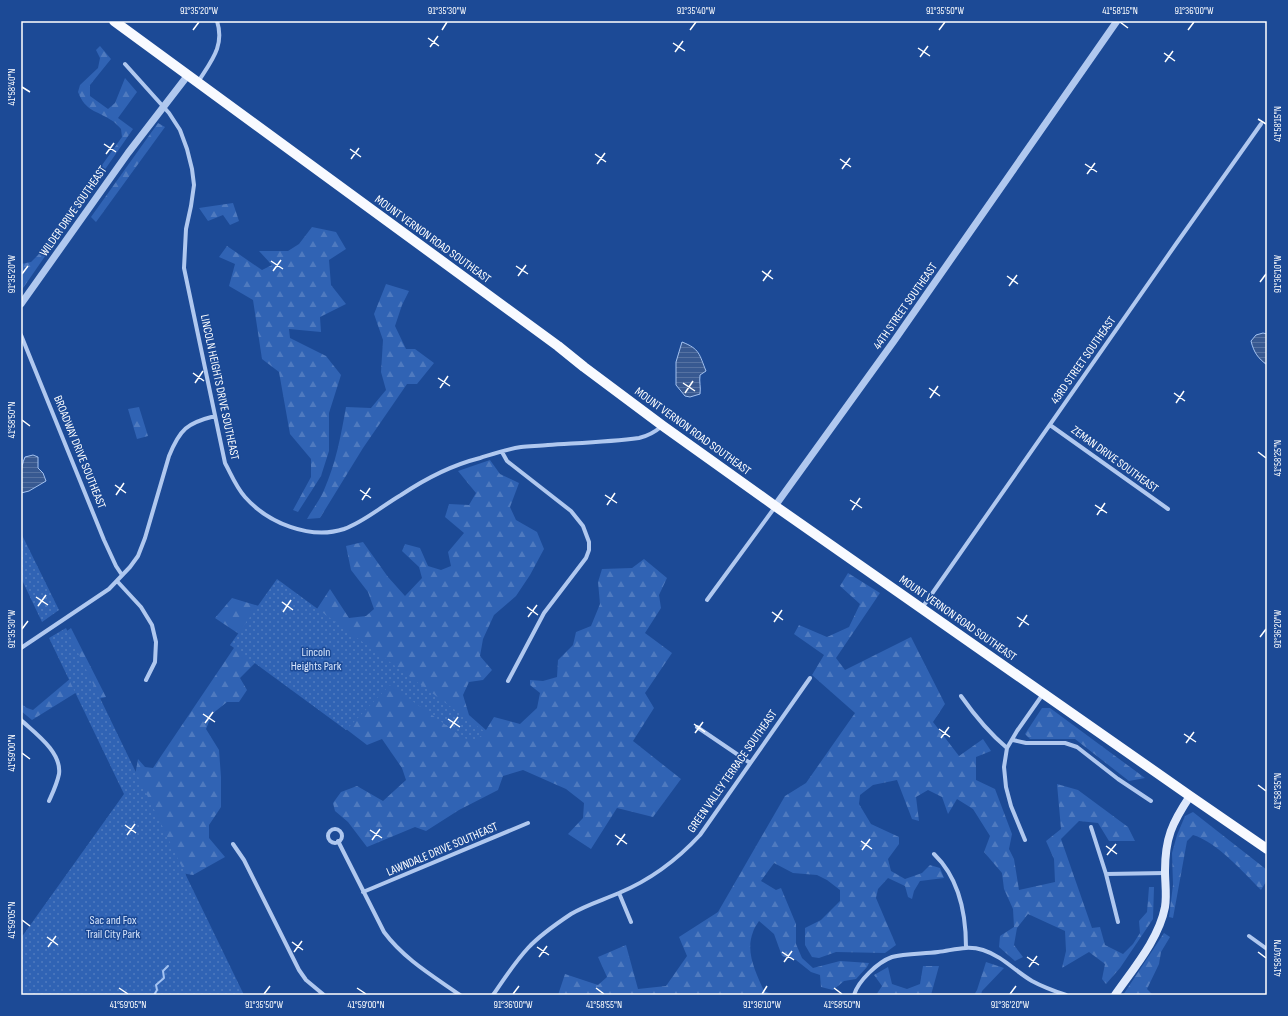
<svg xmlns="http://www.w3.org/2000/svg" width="1288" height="1016" viewBox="0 0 1288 1016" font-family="'Sofia Sans Condensed',sans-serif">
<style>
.forest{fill:url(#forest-firs)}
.park{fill:url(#park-dots)}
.water{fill:url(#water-rules);stroke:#a3c2f1}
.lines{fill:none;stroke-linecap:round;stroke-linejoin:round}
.stream{stroke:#a3c2f1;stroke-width:2}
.minor{stroke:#b0c8ef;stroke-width:4}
.tertiary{stroke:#b0c8ef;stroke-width:7}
.secondary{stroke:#dde8fb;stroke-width:8}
.primary{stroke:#f8faff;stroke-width:10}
.ticks{fill:none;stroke:#fff;stroke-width:1.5}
.labels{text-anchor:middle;stroke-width:3;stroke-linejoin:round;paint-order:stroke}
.street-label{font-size:12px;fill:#fff;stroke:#1c4a96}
.park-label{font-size:12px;fill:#d6e4fb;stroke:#1c4a96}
.neatline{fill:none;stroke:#fff;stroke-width:1.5}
.ticks-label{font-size:10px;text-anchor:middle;fill:#fff}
</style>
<defs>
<pattern id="forest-firs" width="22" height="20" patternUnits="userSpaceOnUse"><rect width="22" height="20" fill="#3063b4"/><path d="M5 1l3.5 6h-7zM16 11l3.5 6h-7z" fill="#4f7abf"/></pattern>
<pattern id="park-dots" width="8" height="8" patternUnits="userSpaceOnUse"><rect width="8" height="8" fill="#3063b4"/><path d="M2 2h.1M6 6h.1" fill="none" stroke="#4f7abf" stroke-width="1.8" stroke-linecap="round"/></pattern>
<pattern id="water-rules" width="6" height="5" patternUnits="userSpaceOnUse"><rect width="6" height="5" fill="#385991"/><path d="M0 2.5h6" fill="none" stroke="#5672a2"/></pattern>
</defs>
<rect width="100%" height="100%" fill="#1c4a96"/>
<path class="forest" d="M100,46L111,59L90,85V96L108,109L115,103L125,78L137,92L118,118L133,129L21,291V264L31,262L38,255L122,137L121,129C118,126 115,122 111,120C96,110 86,112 78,92L80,85L98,68L100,58L96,50Z
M158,123L165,127L96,222L91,217Z
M233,203L239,221L230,225L223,215L208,221L199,208Z
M312,227L336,232L346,249L329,260L331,285L346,304L320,317L321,332L289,329L290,338L326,356L341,375L329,413V451L321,476L298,512L293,510L311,477V459L290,434L279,372L262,359L253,300L229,286L235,264L219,257L227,246L262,270L272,265L259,251H288L299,244Z
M386,284L409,291L402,305L395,326L406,349H415L434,363L417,384H407L363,448L320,518L307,519C312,510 320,500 324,490C336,463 341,435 346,407L371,408L386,390L381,372L383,340L374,314Z
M139,407L148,436L137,439L128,409Z
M490,460L500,474L519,483L510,507L516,520L537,532L544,549L530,575L516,596L494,615L483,639L480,656L492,670L483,680L469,682L463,695L469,715L486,730L494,717L520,724L537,708L540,693L530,685V680L543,681L557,677L558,660L573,645L576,632L591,626L600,604L598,582L602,569L632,568L644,559L667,578L659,595L661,608L645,633L672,653L645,693L654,708L633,741L681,779L653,817L617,808L591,849L568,834L583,818L584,803L566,789L523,770L503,776L498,790L459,810L426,831L415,827L367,847L348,822L335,811L333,803L341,792L357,786L383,801L406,780L402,768L382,739L367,745L257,661L240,678L247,690L239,702H227L212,714L206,729L219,750L221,777V807L209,825V838L225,857L193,875L181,873L134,781L138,759L145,767L153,768L242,636L215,618L232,598L262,607L315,612L330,589L349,618L366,616L374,609L368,592L351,570L346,546L363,542L388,577L405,596L422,578L419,567L402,551L405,544L420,548L428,566L441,570L451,566L448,552L464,533L445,517L449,504L469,505L476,493L458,471Z
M848,573L880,593L836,658L845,670L911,637L945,704L933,722L959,756L983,739L991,751L976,757V780L995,789L1012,834L1009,849L1014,859L1019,890L1055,882L1054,859L1046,841L1061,829L1057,784L1078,790L1128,827L1135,841H1109L1098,823L1079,821L1061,839L1092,928L1100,927L1105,945L1123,954L1133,944L1140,933L1139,921L1147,912L1149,887H1154L1153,919L1120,968L1106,984L1102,979L1105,964L1089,952L1062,968L1066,951L1065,931L1028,914L1017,928L1014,945L1023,957L1015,961L999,947L1000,936L1014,927L1013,909L1004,889L1002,873L984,852L990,836L973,809L957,799L948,814L942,797L928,790L916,797L919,821L912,819L897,780L873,785L860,795L859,804L871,824L899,837V844L888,859L891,871L905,879L922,873L930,865L940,868L944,878L920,881L914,891L912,899L908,897L905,886L888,878L878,889L876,898L896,945L885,953L836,952L819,958L812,957L805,945V928L821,920L840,901V890L827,880L817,875L793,873L774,863L761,881L776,890L781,888L796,924V944L802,958L813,968L840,961L869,963L867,967L856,979L844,981L833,990L821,987L820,975L811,972L796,960L782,956L774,934L759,921C757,924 754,928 753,932C745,952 756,973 764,991L774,995H558L565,974L598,985L607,977L598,957L626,945L638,989L666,986L687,956L679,937L718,912L785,796L806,783L855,713L812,675L824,655L794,634L799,625L827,637L849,627L860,604L840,586Z
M71,628L106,697L98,699L64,633Z
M71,678L77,692L32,720L21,711V704L27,708L33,710Z
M1042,708H1050L1145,778L1129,781L1075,739H1030L1025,734Z
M1193,812L1267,870V880L1261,890C1243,872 1217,842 1193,835L1187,841L1173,918L1169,917L1173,885L1172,853L1177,835L1185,816Z
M1164,933L1170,937L1161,952L1159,964L1147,989L1153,995H1123Z
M986,962L1004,968L982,991L981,995H974L977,990Z
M923,966H939L931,995H876L882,986L874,975L888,967L892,984L907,989L920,984Z"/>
<path class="park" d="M21,533L59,610L42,622L21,578Z
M277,579L485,732L484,733C478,740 471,741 464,738L390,685L346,730L230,645Z
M66,628L244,995H21V938L124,794L49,638Z"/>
<path class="water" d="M1263,333L1267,334V365C1258,358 1254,353 1251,341L1256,335Z
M682,342C700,349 699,354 706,371L700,375C699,382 701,387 700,394L690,397L685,396L676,385V362Z
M33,455L38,457V468L43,473L46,481L29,491L21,493C21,481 20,468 25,457Z"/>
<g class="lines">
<path class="stream" d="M154,995L157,990L156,985L164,978L163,971L168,966"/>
<path class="minor" d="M125,64L169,113L180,130L187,149L192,169L194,185L191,206L186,229L184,268L225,463C231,474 236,487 245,497C268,523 310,540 344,529C364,522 382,506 401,495C425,479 452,465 480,458C493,454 507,449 521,447C530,446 539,446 548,445C578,443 609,442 639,438C648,436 655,432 662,426
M198,82C211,61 225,46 217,21
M21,335L104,540L116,566L122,575
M1050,425L1168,509
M502,452L507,461L571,511L583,526L589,542V550L586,558L544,613L508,681
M117,581L141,607L152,625L156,642L155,662L146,680
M707,600L775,507
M922,608L1176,244L1261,124
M21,648L109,589L130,567L138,556L145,538L169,456C180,429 187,423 215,416
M961,696C975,716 988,732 1007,748
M21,720C35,733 62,752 59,774C57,784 53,792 49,801
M697,727L750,763
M1013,740L1026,743H1065L1077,747L1118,779L1151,801
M1091,827L1106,874L1118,922
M328 836a7 7 0 1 1 14 0a7 7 0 1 1-14 0Z
M1025,840L1011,806L1006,787L1004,767L1007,748L1017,731L1043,694
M338,841L384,932C404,959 433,976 460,995
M233,844L244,860L299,970L306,980L324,995
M934,854C959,878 966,914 966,947
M1106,874L1165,873
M363,892L528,823
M619,893L631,922
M1249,936L1267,949
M493,995C504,979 515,962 528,948C540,935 556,924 571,914C586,905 603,900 619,893C650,880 677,860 700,835L810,678
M854,995C858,981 878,962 892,957C905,953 924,954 938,952C954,950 967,945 983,950C1002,956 1015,971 1032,981C1043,987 1054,991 1066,995"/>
<path class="tertiary" d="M21,304L128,153L188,75
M775,506L894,341L1117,21"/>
<path class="secondary" d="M1115,995C1133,969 1159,939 1165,907C1167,895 1165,883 1165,871C1165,838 1172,823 1190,796"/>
<path class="primary" d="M114,21L558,346L584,367L663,426L775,506L1190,796L1267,849"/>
</g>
<path class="ticks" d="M1120,22L1128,28M193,30L199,22M442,30L447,22M690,30L696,22M939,30L945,22M1188,30L1194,22M428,38L439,46M673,43L685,51M430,47L438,36M918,48L930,56M675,52L683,41M1164,53L1175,61M920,57L928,46M1165,62L1173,51M22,87L30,92M1258,119L1266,124M104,144L116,152M350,149L361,157M106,154L114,143M595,154L606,162M351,159L359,148M840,159L851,167M597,164L605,153M1085,164L1097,172M842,169L850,158M1087,174L1095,163M271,261L283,269M516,266L528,274M273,271L281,260M762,271L773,279M22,274L28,266M518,276L526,265M1007,276L1018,284M763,281L771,270M1260,282L1266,274M1009,286L1017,275M193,373L204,381M438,378L450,386M195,383L203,371M683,383L695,391M440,388L448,376M929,388L940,396M685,393L693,381M1174,393L1185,401M930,398L938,386M1176,403L1184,391M22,420L30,426M1258,452L1266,458M115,485L126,493M360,490L371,498M116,495L124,483M605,495L617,503M362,500L370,488M850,500L862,508M607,505L615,493M1095,505L1107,513M852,510L860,498M1097,515L1105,503M36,597L48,605M282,602L293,610M38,606L46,595M527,607L538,615M283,612L291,600M772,612L783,620M528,617L537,605M1017,617L1029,625M774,622L782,610M1019,627L1027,615M22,629L28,621M1260,637L1266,629M203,714L215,722M448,719L460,727M205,723L213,712M694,724L705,732M450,728L458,717M939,729L950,737M695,733L703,722M1184,734L1196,742M941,738L949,727M1186,743L1194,732M22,753L30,759M1258,785L1266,791M125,825L136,833M370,830L382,838M127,835L135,824M615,835L627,844M372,840L380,829M861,841L872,849M617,845L625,834M1106,846L1117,854M862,850L870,839M1107,855L1116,844M22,920L30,926M47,937L58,945M292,942L303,950M48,947L56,936M537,947L549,955M294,952L302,941M782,952L794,960M1258,952L1266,958M539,957L547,946M1027,957L1039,965M784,962L792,951M1029,967L1037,956M119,988L128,994M357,988L366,994M596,988L604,994M834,988L842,994M264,994L270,986M513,994L519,986M762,994L767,986M1010,994L1016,986"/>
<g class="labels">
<g class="street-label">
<text transform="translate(73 211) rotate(-55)" y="4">WILDER DRIVE SOUTHEAST</text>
<text transform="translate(433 239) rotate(36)" y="4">MOUNT VERNON ROAD SOUTHEAST</text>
<text transform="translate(905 306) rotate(-55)" y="4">44TH STREET SOUTHEAST</text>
<text transform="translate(1083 360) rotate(-55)" y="4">43RD STREET SOUTHEAST</text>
<text transform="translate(220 387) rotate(78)" y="4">LINCOLN HEIGHTS DRIVE SOUTHEAST</text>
<text transform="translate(693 431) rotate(36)" y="4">MOUNT VERNON ROAD SOUTHEAST</text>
<text transform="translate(80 452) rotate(68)" y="4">BROADWAY DRIVE SOUTHEAST</text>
<text transform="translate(1115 459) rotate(36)" y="4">ZEMAN DRIVE SOUTHEAST</text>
<text transform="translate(958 618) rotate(35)" y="4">MOUNT VERNON ROAD SOUTHEAST</text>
<text transform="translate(732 771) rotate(-55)" y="4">GREEN VALLEY TERRACE SOUTHEAST</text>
<text transform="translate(442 849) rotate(-23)" y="4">LAWNDALE DRIVE SOUTHEAST</text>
</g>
<g class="park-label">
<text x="316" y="656">Lincoln<tspan x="316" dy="14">Heights Park</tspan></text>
<text x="113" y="924">Sac and Fox<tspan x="113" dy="14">Trail City Park</tspan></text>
</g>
</g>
<rect width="1288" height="1016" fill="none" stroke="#1c4a96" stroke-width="44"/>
<rect x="22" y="22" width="1244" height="972" class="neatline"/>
<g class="ticks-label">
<text x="199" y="14">91°35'20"W</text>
<text x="447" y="14">91°35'30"W</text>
<text x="696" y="14">91°35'40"W</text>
<text x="945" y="14">91°35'50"W</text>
<text x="1120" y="14">41°58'15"N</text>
<text x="1194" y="14">91°36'00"W</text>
<text transform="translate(11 87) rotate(-90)" y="4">41°58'40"N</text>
<text transform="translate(1277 124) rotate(-90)" y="4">41°58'15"N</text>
<text transform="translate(1277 274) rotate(-90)" y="4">91°36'10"W</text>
<text transform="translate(11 274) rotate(-90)" y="4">91°35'20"W</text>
<text transform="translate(11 420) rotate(-90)" y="4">41°58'50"N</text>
<text transform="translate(1277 458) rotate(-90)" y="4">41°58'25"N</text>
<text transform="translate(1277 629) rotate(-90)" y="4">91°36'20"W</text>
<text transform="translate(11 629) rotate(-90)" y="4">91°35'30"W</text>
<text transform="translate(11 753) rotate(-90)" y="4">41°59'00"N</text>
<text transform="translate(1277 791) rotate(-90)" y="4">41°58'35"N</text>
<text transform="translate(11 920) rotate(-90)" y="4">41°59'05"N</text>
<text transform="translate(1277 958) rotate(-90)" y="4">41°58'40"N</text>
<text x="128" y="1008">41°59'05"N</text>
<text x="264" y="1008">91°35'50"W</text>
<text x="366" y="1008">41°59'00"N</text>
<text x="513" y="1008">91°36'00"W</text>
<text x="604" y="1008">41°58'55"N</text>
<text x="762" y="1008">91°36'10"W</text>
<text x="842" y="1008">41°58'50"N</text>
<text x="1010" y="1008">91°36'20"W</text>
</g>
</svg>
